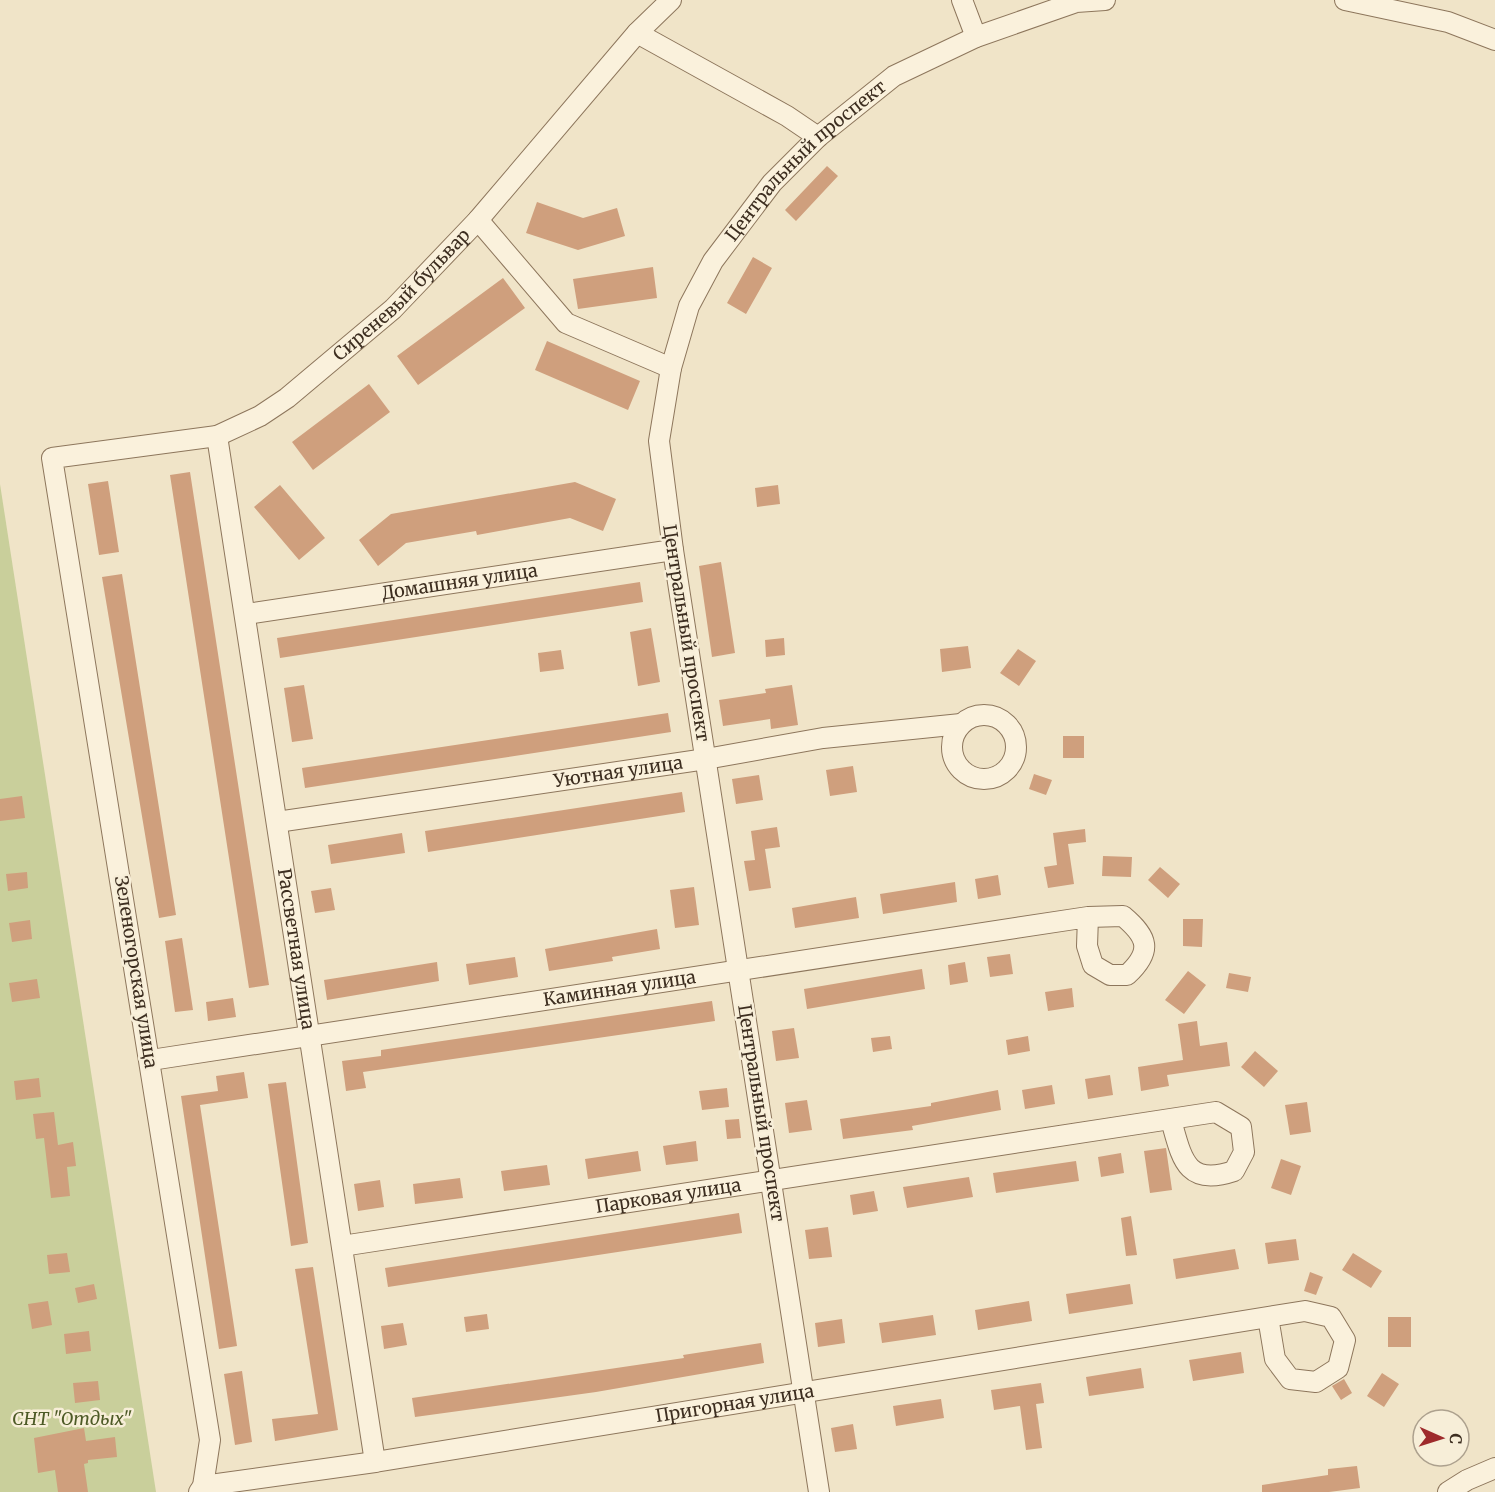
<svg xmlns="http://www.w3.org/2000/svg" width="1495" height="1492" viewBox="0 0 1495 1492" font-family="Merriweather,serif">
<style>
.green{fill:#c9cf9b}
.building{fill:#cf9f7d}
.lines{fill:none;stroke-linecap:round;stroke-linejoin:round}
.minor-casing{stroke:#8d765c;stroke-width:22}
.minor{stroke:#faf1dc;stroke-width:20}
.labels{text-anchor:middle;stroke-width:5;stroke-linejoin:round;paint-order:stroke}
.street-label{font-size:18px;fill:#3d2e20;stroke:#f7eed8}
.park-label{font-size:18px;font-style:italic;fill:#4d5a26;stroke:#f7eed8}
</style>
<rect width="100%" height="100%" fill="#f0e4c8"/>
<path class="green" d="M0,484L156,1492H0Z"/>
<path class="building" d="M827,166L838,176L796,221L785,210Z
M537,202L583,218L617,208L625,236L578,250L526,233Z
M753,257L772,268L746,314L727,303Z
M653,267L657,298L578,309L573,279Z
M503,278L525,308L418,385L397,356Z
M547,341L640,381L628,410L535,370Z
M369,384L390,412L313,470L292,442Z
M190,472L269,985L249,988L170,475Z
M108,481L119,552L99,555L88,484Z
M575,482L616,499L603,531L570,518L477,535L476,531L406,543L378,566L359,540L391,514Z
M280,485L325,538L299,560L254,507Z
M778,485L780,504L757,507L755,488Z
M721,562L735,653L712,657L699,566Z
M122,574L176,915L159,918L102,577Z
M640,582L643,602L280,658L277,638Z
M651,628L660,682L638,686L630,632Z
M784,638L785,655L766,657L765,640Z
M968,646L971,668L942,672L940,649Z
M1018,649L1036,661L1019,686L1000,673Z
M561,650L564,669L540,672L538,653Z
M304,685L313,739L292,742L284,688Z
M792,685L798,725L771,729L770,719L723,726L719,700L766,693L765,689Z
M668,713L671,732L305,788L302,768Z
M1063,736H1084V758H1063Z
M853,766L857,792L830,796L826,770Z
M1034,774L1052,780L1046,795L1029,789Z
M759,775L763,800L736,804L732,779Z
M682,792L685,812L428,852L425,831Z
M22,796L25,818L0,821V799Z
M777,827L780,847L765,849L771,888L749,891L744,861L755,860L751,831Z
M1085,829L1086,842L1068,844L1074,884L1048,888L1044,867L1057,865L1053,833Z
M402,833L405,853L331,864L328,845Z
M1103,856L1132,857L1131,877L1102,876Z
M1160,867L1180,884L1168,898L1148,880Z
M27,872L28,888L8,891L6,874Z
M998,875L1001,895L978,899L975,879Z
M955,882L957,902L883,914L880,894Z
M694,887L699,925L675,928L670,890Z
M331,888L335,910L315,913L311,891Z
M856,897L859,918L795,928L792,908Z
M1183,919H1203L1202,947L1183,946Z
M30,920L32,939L12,942L9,923Z
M657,929L660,949L612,957L613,961L549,971L545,949Z
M182,938L193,1010L175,1012L165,941Z
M1010,954L1013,974L990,977L987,957Z
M515,957L518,977L469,985L466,964Z
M437,962L439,981L327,1000L324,980Z
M965,962L968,982L950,985L948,965Z
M922,969L925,989L807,1009L804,989Z
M1188,971L1206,985L1184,1014L1165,1000Z
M1229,973L1251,977L1248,992L1226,988Z
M37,979L40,998L12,1002L9,983Z
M1072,988L1074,1007L1048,1011L1045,992Z
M233,998L236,1017L208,1021L206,1002Z
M712,1001L715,1021L363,1072L366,1088L346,1091L342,1061L381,1056V1050Z
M1197,1021L1200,1046L1227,1042L1230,1066L1167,1075L1169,1086L1141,1091L1138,1067L1183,1060L1178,1024Z
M794,1028L799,1058L776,1061L772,1031Z
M890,1036L892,1049L873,1052L871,1038Z
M1028,1036L1030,1051L1008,1055L1006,1040Z
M1255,1051L1278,1071L1264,1087L1241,1067Z
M244,1072L248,1098L200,1105L237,1346L219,1349L181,1096L218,1091L216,1076Z
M1110,1075L1113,1095L1088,1099L1085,1079Z
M39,1078L41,1097L16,1100L14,1081Z
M286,1082L308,1243L291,1246L268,1084Z
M1052,1085L1055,1104L1025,1109L1022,1090Z
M727,1088L729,1107L702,1110L699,1091Z
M998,1090L1001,1110L912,1126L913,1130L843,1139L840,1119L931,1106V1103Z
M807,1100L812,1130L789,1133L785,1103Z
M1307,1102L1311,1132L1290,1135L1285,1105Z
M54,1112L58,1145L73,1142L76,1166L67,1167L70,1196L51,1198L44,1138L36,1139L33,1114Z
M739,1119L741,1138L727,1139L725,1120Z
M696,1141L698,1161L666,1165L663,1146Z
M1166,1148L1172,1190L1150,1193L1144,1151Z
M638,1151L641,1171L588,1179L585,1159Z
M1121,1153L1124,1173L1101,1177L1098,1157Z
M1281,1159L1301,1166L1291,1195L1271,1188Z
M1076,1161L1079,1181L996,1193L993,1173Z
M547,1165L550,1185L504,1191L501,1171Z
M969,1177L973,1197L907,1208L903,1187Z
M460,1178L463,1198L415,1204L413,1184Z
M380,1180L384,1207L358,1211L354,1184Z
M874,1191L878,1211L853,1215L850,1195Z
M739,1213L742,1233L388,1287L385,1268Z
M1131,1216L1137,1255L1126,1256L1121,1218Z
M828,1227L832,1257L809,1259L805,1230Z
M1296,1239L1299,1260L1268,1264L1265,1243Z
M1235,1249L1239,1269L1176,1279L1173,1259Z
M67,1253L70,1272L49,1274L47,1255Z
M1353,1253L1382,1271L1371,1288L1342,1270Z
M313,1267L338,1430L275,1441L272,1419L318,1414L295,1269Z
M1310,1272L1323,1277L1316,1295L1304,1291Z
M94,1284L97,1299L78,1303L75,1288Z
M1130,1284L1133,1304L1069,1314L1066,1294Z
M48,1301L52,1325L32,1329L28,1304Z
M1029,1301L1032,1321L978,1330L975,1310Z
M487,1314L489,1329L466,1332L464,1317Z
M933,1315L936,1335L882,1343L879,1323Z
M1388,1317H1411V1347H1388Z
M842,1319L845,1343L818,1347L815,1323Z
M403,1323L407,1345L384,1349L381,1326Z
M89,1331L91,1351L66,1354L64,1334Z
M761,1343L764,1363L596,1392L415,1417L412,1398L684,1358L683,1355Z
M1241,1352L1244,1373L1193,1381L1189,1360Z
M1141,1368L1144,1388L1089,1396L1086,1377Z
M242,1371L252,1442L235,1445L224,1374Z
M1382,1373L1399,1384L1384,1407L1367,1396Z
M1344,1379L1352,1393L1341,1400L1332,1386Z
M98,1381L100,1400L75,1403L73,1383Z
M1041,1383L1044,1403L1036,1404L1042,1448L1026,1450L1020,1406L994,1410L991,1390Z
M941,1399L944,1418L896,1426L893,1406Z
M853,1424L857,1449L835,1452L831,1428Z
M84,1428L86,1441L115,1437L117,1457L88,1460V1463L84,1464L88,1492H58L55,1470L38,1473L34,1438Z
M1357,1466L1360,1488L1329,1492H1262V1485L1328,1475V1469Z"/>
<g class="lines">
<defs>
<g id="minor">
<path d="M962,0L976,37"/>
<path d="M1345,0L1448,22L1495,40"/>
<path d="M637,33L787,116L818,137"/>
<path d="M478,220L566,323L671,368"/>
<path id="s1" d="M217,436L375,1462"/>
<path id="s2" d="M246,614L673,550"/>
<circle cx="984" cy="747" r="32"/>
<path id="s3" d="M277,822L706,759L823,738L961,724"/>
<path id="s4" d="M151,1060L1088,917L1123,916C1148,937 1153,951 1127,975H1110L1093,965L1087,946L1088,917"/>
<path id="s5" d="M342,1246L1216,1112L1241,1127L1244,1152L1234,1171C1186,1187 1182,1159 1171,1120"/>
<path id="s6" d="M203,1486L375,1462L1305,1311L1331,1317L1345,1340L1338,1368L1316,1382L1290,1379L1275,1359L1268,1317"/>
<path id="s7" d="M199,1492L203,1486L210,1440L52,458L217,436L260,416L287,398L393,309L478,220L637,33L671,0"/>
<path id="s8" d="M819,1492L673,550L659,441L671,368L689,306L713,261L772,183L818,137L894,76L976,37L1076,2L1105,0"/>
<path d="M1448,1492L1467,1480L1495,1468"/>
</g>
</defs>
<use href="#minor" class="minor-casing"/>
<use href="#minor" class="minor"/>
</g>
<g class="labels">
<g class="street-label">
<text dy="6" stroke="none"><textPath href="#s8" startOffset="1390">Центральный проспект</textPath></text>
<text dy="6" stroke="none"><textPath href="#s7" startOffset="1449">Сиреневый бульвар</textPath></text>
<text dy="6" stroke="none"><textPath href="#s2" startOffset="216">Домашняя улица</textPath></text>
<text transform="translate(686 633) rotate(81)" y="6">Центральный проспект</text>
<text dy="6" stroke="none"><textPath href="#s3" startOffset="345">Уютная улица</textPath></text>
<text dy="6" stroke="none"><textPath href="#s1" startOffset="519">Рассветная улица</textPath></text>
<text transform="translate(136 972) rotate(81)" y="6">Зеленогорская улица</text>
<text dy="6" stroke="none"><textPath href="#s4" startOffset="474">Каминная улица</textPath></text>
<text transform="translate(761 1113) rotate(81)" y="6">Центральный проспект</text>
<text dy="6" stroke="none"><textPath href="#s5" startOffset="330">Парковая улица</textPath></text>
<text dy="6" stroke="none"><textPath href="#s6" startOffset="538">Пригорная улица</textPath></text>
</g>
<g class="park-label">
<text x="72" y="1425">СНТ "Отдых"</text>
</g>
</g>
<g transform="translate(1441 1438) rotate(93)"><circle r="28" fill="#f7eed8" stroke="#ada18e" stroke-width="1.5"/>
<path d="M0-4.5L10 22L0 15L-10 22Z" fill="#9e2a2b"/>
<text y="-9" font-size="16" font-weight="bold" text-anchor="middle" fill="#3d2e20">С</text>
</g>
</svg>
